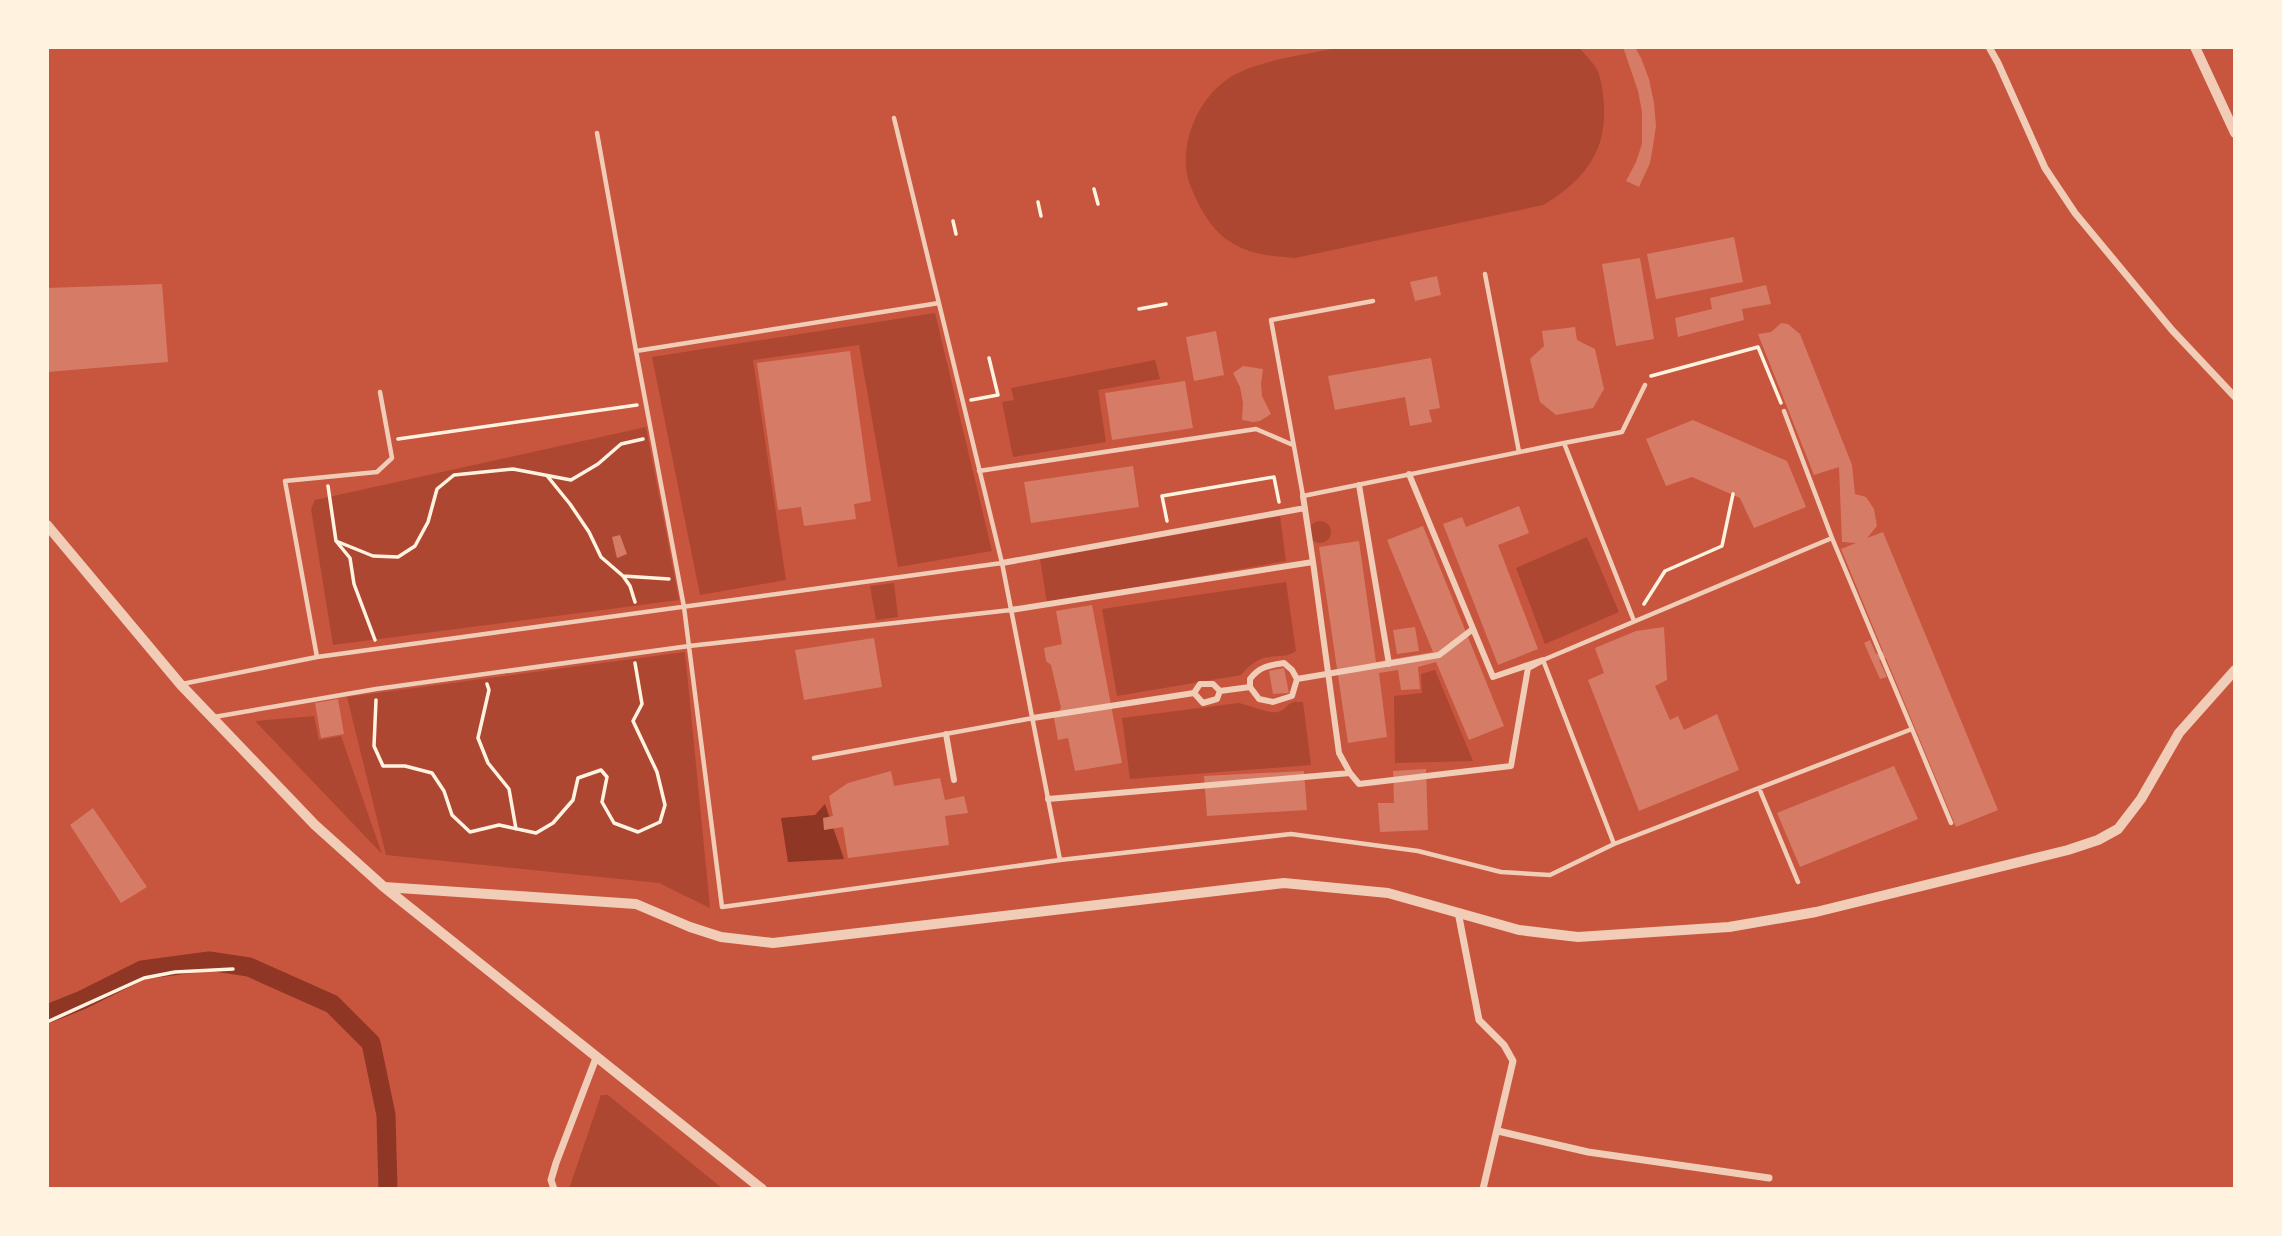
<svg xmlns="http://www.w3.org/2000/svg" width="2282" height="1236" viewBox="0 0 2282 1236" font-family="Montserrat,sans-serif">
<style>
.green{fill:#ae4732}
.water{fill:#8f3625}
.lines{fill:none;stroke-linecap:round;stroke-linejoin:round}
.canal{stroke:#8f3625;stroke-width:19}
.building{fill:#d67c66}
.path{stroke:#fff3e0;stroke-width:3.5}
.service{stroke:#f1ccb7;stroke-width:4.5}
.pedestrian{stroke:#f1ccb7;stroke-width:6}
.minor{stroke:#f1ccb7;stroke-width:7}
.tertiary{stroke:#f1ccb7;stroke-width:10}
</style>
<rect width="100%" height="100%" fill="#c8553d"/>
<path class="green" d="M1342,47H1579C1584,54 1592,61 1596,68C1602,78 1603,94 1604,105C1607,153 1582,182 1543,205L1295,258C1271,256 1250,255 1229,241C1216,233 1206,218 1199,205C1193,192 1186,179 1186,165C1184,132 1202,96 1229,78C1256,60 1310,54 1342,47Z
M935,313L992,551L898,567L859,345L753,360L786,580L700,595L652,357Z
M1155,360L1160,379L1098,390L1106,442L1013,457L1002,402L1014,400L1011,388Z
M646,427L679,600L333,645L311,509L315,500Z
M1280,516L1286,561L1047,603L1040,559Z
M1309 532a11 11 0 1 1 22 0a11 11 0 1 1-22 0Z
M1587,537L1619,612L1545,644L1516,568Z
M1286,582L1296,651C1286,658 1279,655 1269,657C1257,658 1248,667 1241,675L1117,696L1102,609Z
M894,583L898,617L876,620L870,586Z
M685,652L710,908L659,883L386,855L347,697Z
M1435,670L1473,761L1395,763L1394,696L1422,693L1421,674Z
M1303,702L1311,765L1130,779L1122,718L1238,703C1249,705 1269,714 1277,712C1284,711 1287,705 1291,703C1295,701 1299,702 1303,702Z
M314,716L319,740L341,736L382,854L255,721Z
M601,1095H608L723,1189H569Z"/>
<path class="water" d="M825,804L844,859L788,862L781,818L815,815Z"/>
<g class="lines">
<path class="canal" d="M47,1014L82,1000L142,970L209,961L249,967L332,1004L371,1043L386,1115L388,1189"/>
</g>
<path class="building" d="M1623,47H1635L1641,58L1649,79L1654,103L1656,126L1653,146L1650,163L1639,187L1626,181L1636,162L1642,144V112L1638,91Z
M1734,237L1743,282L1656,299L1647,254Z
M1640,258L1654,339L1616,346L1602,264Z
M1437,276L1441,295L1415,301L1410,282Z
M162,284L168,362L47,372V288Z
M1766,285L1771,304L1742,309L1744,320L1678,337L1675,318L1712,309L1710,298Z
M1781,323L1788,324L1800,334L1852,465L1855,494L1866,497L1874,509L1877,526L1867,538L1883,532L1998,810L1956,827L1886,658L1879,660L1887,677L1880,679L1864,643L1870,640L1876,654L1883,651L1841,549L1856,543L1842,542L1839,467L1814,475L1758,334L1771,332Z
M1575,327L1577,340L1595,349L1604,389L1593,408L1556,415L1540,402L1530,359L1544,346L1542,331Z
M1216,331L1224,375L1194,381L1186,337Z
M850,351L871,501L854,504L856,519L804,526L801,507L778,510L757,363Z
M1431,358L1440,408L1429,410L1432,422L1410,426L1405,397L1335,410L1328,376Z
M1243,366L1263,369L1261,384L1262,396L1271,414L1260,421L1253,422L1242,420L1243,403L1240,387L1233,373Z
M1185,381L1193,428L1112,440L1105,393Z
M1693,420L1787,461L1806,507L1754,528L1740,498L1692,477L1666,486L1646,439Z
M1133,466L1139,507L1031,523L1024,482Z
M1519,506L1529,533L1498,545L1538,649L1498,665L1443,524L1462,517L1466,527Z
M1423,526L1504,726L1469,740L1436,662L1418,667L1420,689L1401,690L1398,670L1379,673L1387,737L1348,743L1319,547L1359,541L1376,662L1433,652L1387,540Z
M620,535L627,554L617,558L612,537Z
M1092,605L1122,763L1075,771L1068,738L1058,740L1054,718L1061,708L1051,665L1046,661L1044,648L1062,644L1056,611Z
M1415,627L1419,651L1397,654L1393,630Z
M1664,627L1667,680L1655,686L1670,720L1678,716L1684,730L1717,714L1739,770L1639,811L1588,680L1604,673L1595,648L1636,631Z
M874,638L882,687L804,700L795,650Z
M1284,668L1289,693L1273,694L1269,671Z
M338,699L344,734L321,738L315,703Z
M1894,766L1918,819L1800,867L1777,813Z
M1426,769L1428,830L1380,832L1378,803H1394L1393,771Z
M891,771L894,786L940,778L945,800L964,796L968,813L945,816L949,845L848,858L843,827L824,830L823,818L833,816L829,796L848,783Z
M1304,771L1307,810L1207,816L1204,776Z
M93,808L147,887L121,903L70,825Z"/>
<g class="lines">
<path class="path" d="M1094,189L1098,204
M1038,202L1041,216
M953,221L956,234
M1139,309L1166,304
M1651,376L1758,347L1781,403
M971,400L998,395L989,358
M398,439L637,405
M548,477L570,504L589,532L601,557L623,576L669,579
M328,486L336,541L350,558L354,584L375,640
M1167,521L1162,496L1274,477L1279,502
M336,541L373,556L398,557L415,546L428,522L437,489L454,475L513,469L571,480L598,464L621,444L643,439
M623,576L630,586L635,602
M1644,604L1665,571L1722,546L1733,494
M487,684L489,690L478,738L488,763L509,789L516,829
M376,700L374,746L383,766H405L432,773L444,791L452,815L470,832L499,825L536,833L553,823L573,800L578,778L601,770L607,777L602,802L614,823L638,832L660,822L665,805L657,772L633,721L642,704L635,663
M47,1022L144,978L175,972L233,969"/>
<path class="service" d="M894,118L1002,563L1060,860L1291,834L1418,851L1501,872L1550,875L1614,844L1912,729L1832,538L1784,411
M597,133L636,351
M1485,274L1519,452
M1373,301L1271,320L1303,496L1564,443L1634,621
M939,303L636,351L684,607L722,907L1060,860
M1564,443L1622,432L1645,385
M979,471L1256,429L1293,445
M317,657L285,481L377,472L392,458L380,392
M182,684L317,657L1002,563
M214,717L376,689L689,646L1011,610
M1912,729L1951,823
M814,758L1033,718
M1759,788L1798,882
M1614,844L1543,660L1832,538"/>
<path class="pedestrian" d="M1359,485L1389,664
M1303,496L1313,562
M1002,563L1305,508
M1011,610L1313,562L1339,753L1350,773L1359,784L1511,766L1528,668L1543,660L1493,677L1409,474
M1250,687V679C1259,667 1269,665 1284,663L1292,670L1297,679
M1194,693L1203,703L1217,699L1220,691
M1033,718L1194,693L1200,684H1213L1220,691L1250,687L1259,699L1273,702L1292,696L1297,679L1439,655L1473,629
M946,734L954,780
M1048,799L1350,773"/>
<path class="minor" d="M1989,47L1998,63L2045,168L2075,213L2172,330L2235,397
M1458,912L1479,1020L1504,1045L1513,1061L1483,1189
M1498,1131L1588,1152L1769,1178
M554,1189L551,1180L556,1163L596,1058"/>
<path class="tertiary" d="M2195,47L2235,133
M47,525L181,685L315,825L384,887L762,1189
M384,887L636,904L690,927L721,937L773,943L1284,883L1388,893L1519,930L1578,937L1729,927L1816,912L2068,850L2098,840L2118,829L2141,799L2179,733L2235,670"/>
</g>
<rect width="2282" height="1236" fill="none" stroke="#fff3e0" stroke-width="98"/>
</svg>
